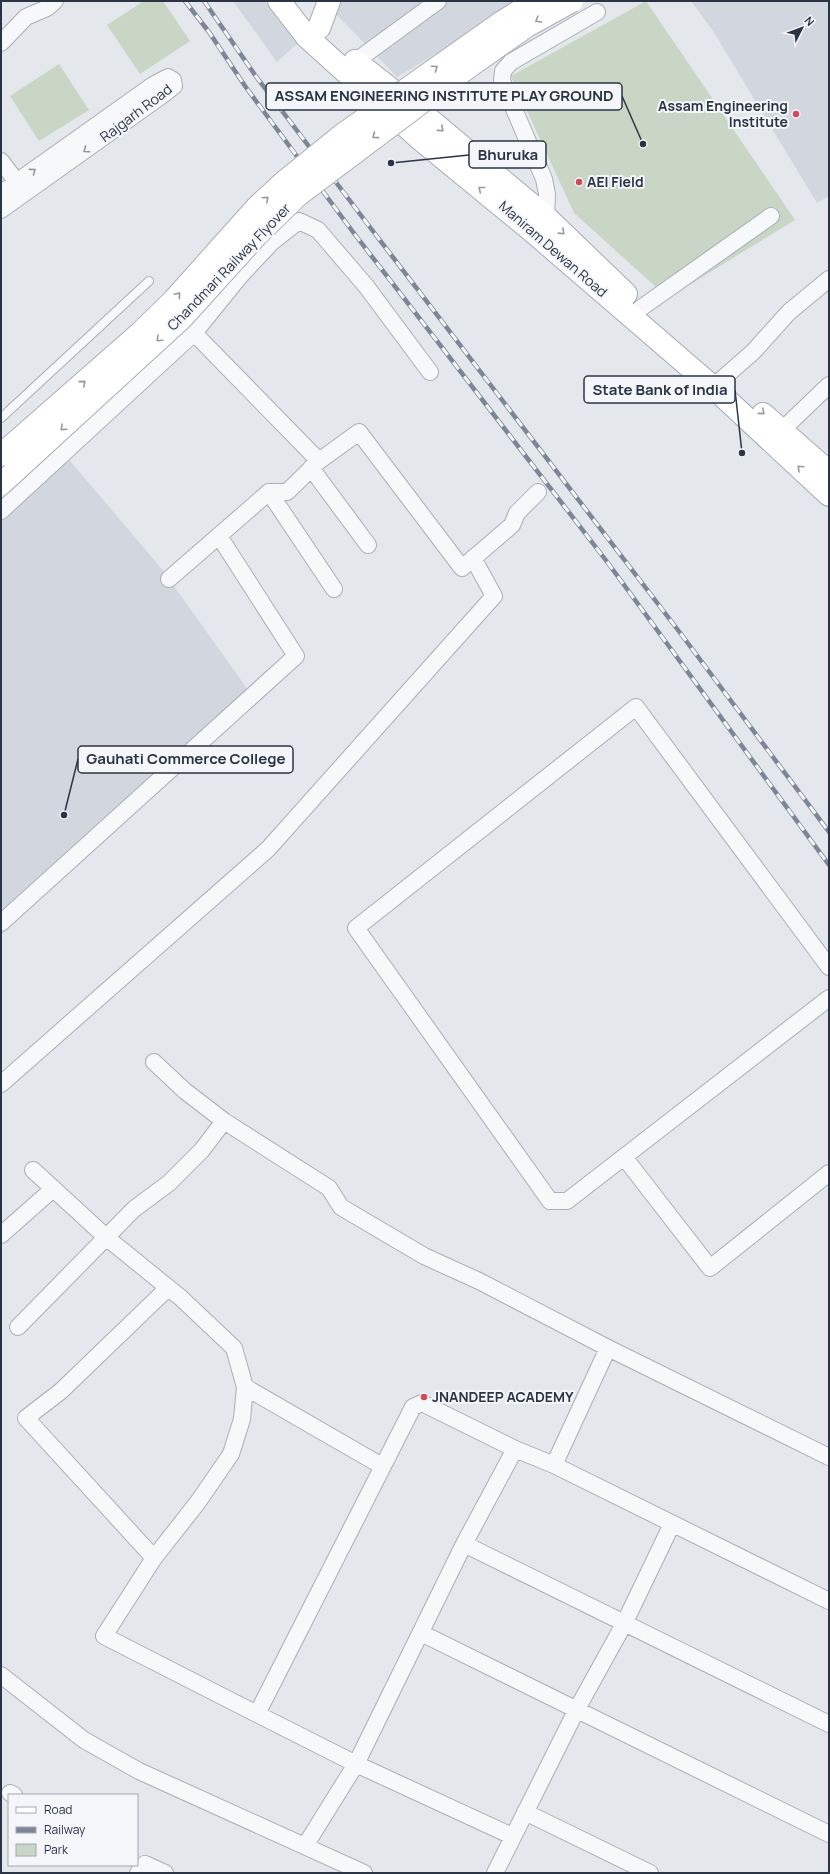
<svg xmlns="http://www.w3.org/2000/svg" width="830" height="1874" viewBox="0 0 830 1874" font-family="Manrope,sans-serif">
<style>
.built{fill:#d2d6de}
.green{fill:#c9d6c5}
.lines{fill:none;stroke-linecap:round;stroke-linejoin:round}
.service-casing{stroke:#a9aeb7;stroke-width:10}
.minor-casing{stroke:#a9aeb7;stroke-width:18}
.secondary-casing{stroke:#a9aeb7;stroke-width:24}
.primary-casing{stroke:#a3abb8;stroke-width:24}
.service{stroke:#f7f8fa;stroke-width:8}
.minor{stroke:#f7f8fa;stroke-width:16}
.secondary{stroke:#fff;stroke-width:22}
.primary{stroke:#fff;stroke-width:22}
.rail-casing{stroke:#7d8696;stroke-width:4.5}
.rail{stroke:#f4f6f9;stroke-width:3;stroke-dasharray:9;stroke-linecap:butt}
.secondary-bridge-casing{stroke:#a9aeb7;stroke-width:24;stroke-linecap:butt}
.secondary-bridge{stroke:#fff;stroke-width:22}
.oneway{stroke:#959aa2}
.oneway2{stroke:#9196a0}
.poi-dot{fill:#d1495b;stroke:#f4f6f9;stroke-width:1.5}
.labels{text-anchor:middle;stroke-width:4;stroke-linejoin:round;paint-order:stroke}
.poi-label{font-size:14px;font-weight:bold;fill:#2b3445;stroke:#f4f6f9;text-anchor:start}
.street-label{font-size:14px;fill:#2b3445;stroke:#f4f6f9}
.leader{fill:none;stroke:#2b3445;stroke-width:1.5}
.callout-dot{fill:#2b3445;stroke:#f4f6f9;stroke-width:1.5}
.callout{fill:#f4f6f9;stroke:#2b3445;stroke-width:1.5}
.callout-label{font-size:15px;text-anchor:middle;font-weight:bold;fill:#2b3445}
</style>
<rect width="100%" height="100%" fill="#e4e7ec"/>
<path class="built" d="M233,1H265L298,43L277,62Z
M333,1H525L397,77L330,8Z
M691,1H829V196L817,203L713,31Z
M66,456L161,568L251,694L1,935V518Z"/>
<path class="green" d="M144,1H163L190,41L140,74L107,25Z
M646,1L795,220L668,298L574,213L511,76Z
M59,64L89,110L39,141L10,96Z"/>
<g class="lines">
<defs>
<path id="service" d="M1,418L149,281"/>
<path id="minor" d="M1,43L26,17L47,8L55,1
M356,61L438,1
M1,161L17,182
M1,193L153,85L168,77L173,80L174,86L164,94L1,210
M541,222L546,217L547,194L544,179L502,81L503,71L511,62L597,12
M641,308L771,216
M713,387L753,352L789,312L829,279
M782,430L829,385
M319,461L359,432L462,568L512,525L517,513L538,492
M311,468L368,545
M269,492L334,589
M1,511L194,333L241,275L272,242L299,221L318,230L366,286L430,372
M169,579L269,492H287L319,461L194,333
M1,923L296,656L219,536
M829,967L636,707L356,928L550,1201H567L829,998
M154,1062L185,1091L224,1121L329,1188L341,1207L424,1256L479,1281L608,1348L829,1457
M1,1084L268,849L494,596L473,558
M624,1157L710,1268L829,1173
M33,1170L107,1238L181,1298L234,1348L245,1387L242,1419L231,1454L198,1502L154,1558L104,1636L257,1714
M1,1235L53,1189
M18,1327L134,1209L169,1183L202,1150L224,1121
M245,1387L382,1466
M554,1465L608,1348
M464,1544L829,1724
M154,1558L26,1418L61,1391L168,1288
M421,1633L829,1834
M1,1675L84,1740L139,1771L364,1873
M10,1793L14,1795
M525,1812L650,1873
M512,1836L356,1764L257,1714L413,1407L422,1403L515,1449L554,1465L829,1601
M305,1846L356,1764L464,1544L515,1449
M138,1873L145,1864L165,1873
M495,1873L577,1709L624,1624L672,1524"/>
<path id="secondary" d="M307,37L319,28L329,1"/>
<path id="primary" d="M279,1L307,37L420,139L532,231L713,387L829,495
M355,61L435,124L546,217L626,294
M763,414L829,472"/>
</defs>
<use href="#service" class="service-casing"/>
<use href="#minor" class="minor-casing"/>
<use href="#secondary" class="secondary-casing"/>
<use href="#primary" class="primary-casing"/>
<use href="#service" class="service"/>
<use href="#minor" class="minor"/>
<use href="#secondary" class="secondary"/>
<use href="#primary" class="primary"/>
<defs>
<path id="rail" d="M185,1L209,32L245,86L353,232L608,563L829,865
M204,1L255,75L366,222L681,634L829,832"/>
</defs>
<use href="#rail" class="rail-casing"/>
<use href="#rail" class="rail"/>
<defs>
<path id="secondary-bridge" d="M1,455L139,334L173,301L257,207L284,182L342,135L502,22L536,1
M1,484L182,318L257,235L297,196L470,66L527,26L572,1"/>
</defs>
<use href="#secondary-bridge" class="secondary-bridge-casing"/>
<use href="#secondary-bridge" class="secondary-bridge"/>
</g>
<defs><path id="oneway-chevron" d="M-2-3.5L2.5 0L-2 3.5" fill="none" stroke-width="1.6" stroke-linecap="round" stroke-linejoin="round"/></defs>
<g class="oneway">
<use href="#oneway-chevron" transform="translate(538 20) rotate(150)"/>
<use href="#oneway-chevron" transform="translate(435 68) rotate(-35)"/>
<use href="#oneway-chevron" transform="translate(441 129) rotate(40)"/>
<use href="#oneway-chevron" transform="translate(375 136) rotate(143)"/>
<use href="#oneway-chevron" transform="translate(481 189) rotate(-141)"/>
<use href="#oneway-chevron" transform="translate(266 199) rotate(-42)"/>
<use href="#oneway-chevron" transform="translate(562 232) rotate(44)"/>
<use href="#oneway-chevron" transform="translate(178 295) rotate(-49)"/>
<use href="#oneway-chevron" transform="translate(159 339) rotate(137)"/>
<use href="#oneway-chevron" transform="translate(83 383) rotate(-41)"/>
<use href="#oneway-chevron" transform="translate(762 412) rotate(41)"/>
<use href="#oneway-chevron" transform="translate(63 428) rotate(138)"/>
<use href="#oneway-chevron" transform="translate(800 468) rotate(-137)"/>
</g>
<g class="oneway2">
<use href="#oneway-chevron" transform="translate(86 150) rotate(145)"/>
<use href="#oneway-chevron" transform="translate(33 171) rotate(-36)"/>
</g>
<g class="poi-dot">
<circle cx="796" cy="114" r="4"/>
<circle cx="579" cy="182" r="4"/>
<circle cx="424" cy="1397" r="4"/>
</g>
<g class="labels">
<g class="poi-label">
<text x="788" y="111" text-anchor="end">Assam Engineering<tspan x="788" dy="16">Institute</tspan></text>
<text x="587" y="187">AEI Field</text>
<text x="432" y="1402">JNANDEEP ACADEMY</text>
</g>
<g class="street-label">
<text transform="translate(136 113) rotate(-37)" y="5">Rajgarh Road</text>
<text transform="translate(553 249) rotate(41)" y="5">Maniram Dewan Road</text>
<text transform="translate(229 267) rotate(-46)" y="5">Chandmari Railway Flyover</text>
</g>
</g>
<path class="leader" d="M643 144L622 96M391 163L469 155M742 453L735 390M64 815L78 759"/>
<g class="callout-dot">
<circle cx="643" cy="144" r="4"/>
<circle cx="391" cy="163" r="4"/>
<circle cx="742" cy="453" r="4"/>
<circle cx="64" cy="815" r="4"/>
</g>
<g class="callout">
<rect x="266" y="83" width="356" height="27" rx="4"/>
<rect x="469" y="141" width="77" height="27" rx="4"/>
<rect x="584" y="376" width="151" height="27" rx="4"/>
<rect x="78" y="746" width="215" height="27" rx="4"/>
</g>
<g class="callout-label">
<text x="444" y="101">ASSAM ENGINEERING INSTITUTE PLAY GROUND</text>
<text x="508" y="160">Bhuruka</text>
<text x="660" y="395">State Bank of India</text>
<text x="186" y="764">Gauhati Commerce College</text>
</g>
<rect width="830" height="1874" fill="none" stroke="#2b3445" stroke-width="4"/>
<rect x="8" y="1794" width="130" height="72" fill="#f4f6f9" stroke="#a4a8b1"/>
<rect x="16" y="1807" width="20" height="6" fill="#ffffff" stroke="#a4a8b1"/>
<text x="44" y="1814" font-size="12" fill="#2b3445">Road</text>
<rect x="16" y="1827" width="20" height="6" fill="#7d8696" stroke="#a4a8b1"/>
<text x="44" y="1834" font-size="12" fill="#2b3445">Railway</text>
<rect x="16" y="1844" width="20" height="12" fill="#c9d6c5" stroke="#a4a8b1"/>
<text x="44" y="1854" font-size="12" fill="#2b3445">Park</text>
<g transform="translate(802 28) rotate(48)" stroke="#f4f6f9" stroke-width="3" paint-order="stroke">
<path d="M0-3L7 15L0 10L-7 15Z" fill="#2b3445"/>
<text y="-6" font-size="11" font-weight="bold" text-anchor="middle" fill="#2b3445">N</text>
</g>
</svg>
